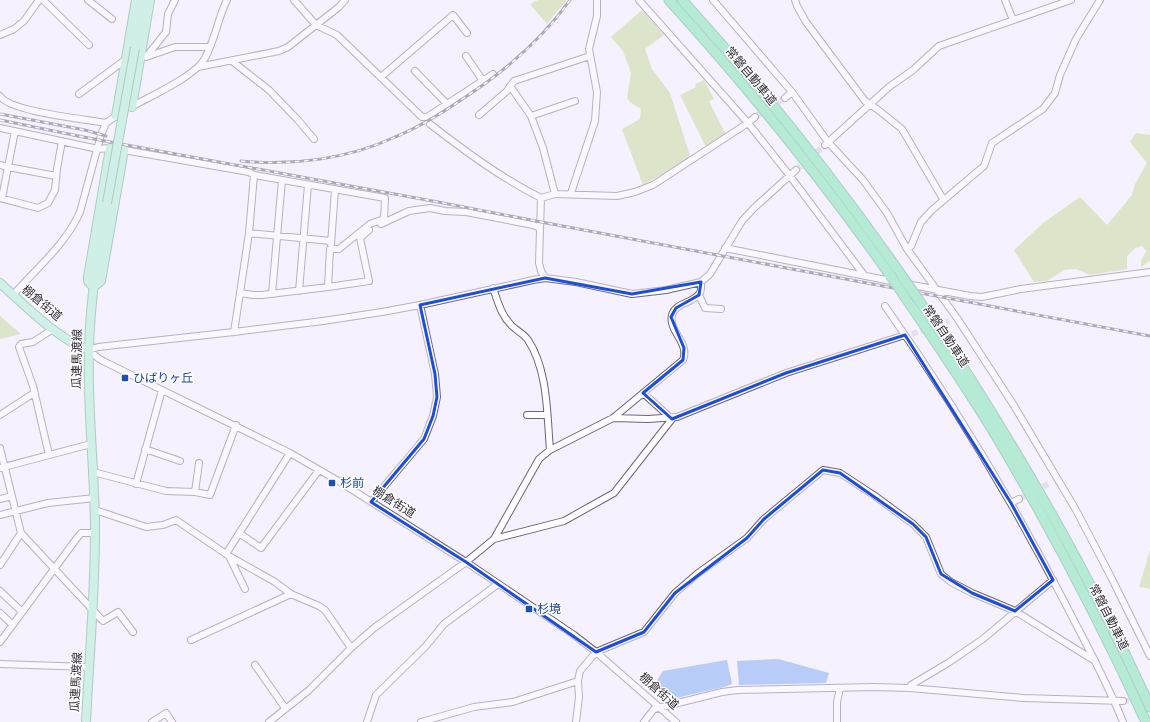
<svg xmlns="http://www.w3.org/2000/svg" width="1150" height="722" viewBox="0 0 1150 722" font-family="'Fira Sans Condensed','Noto Sans JP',sans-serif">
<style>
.green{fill:#bcd78b}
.water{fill:#6c9fed}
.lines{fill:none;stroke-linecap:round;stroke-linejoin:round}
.minor-tunnel{stroke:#cec9d6;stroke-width:6;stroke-dasharray:6 3;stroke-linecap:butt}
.minor-casing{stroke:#6d637e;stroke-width:8}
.major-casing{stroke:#53a37e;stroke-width:10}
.highway-casing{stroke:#53a37e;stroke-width:11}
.minor{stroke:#fff;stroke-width:6}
.major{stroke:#a3eec9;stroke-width:8}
.highway{stroke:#66e3a5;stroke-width:9}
.rail-casing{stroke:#55515d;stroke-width:3}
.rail{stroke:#fff;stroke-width:1.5;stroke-dasharray:4.5;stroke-linecap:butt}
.major-bridge-casing{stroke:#53a37e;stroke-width:10;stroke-linecap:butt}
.highway-bridge-casing{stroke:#53a37e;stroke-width:11;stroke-linecap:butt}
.major-bridge{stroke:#a3eec9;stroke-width:8}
.highway-bridge{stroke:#66e3a5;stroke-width:9}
.marked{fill:none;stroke:#1d4ed8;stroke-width:3;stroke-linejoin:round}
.transit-dot{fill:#1a4fb4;stroke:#fff;stroke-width:1.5}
.labels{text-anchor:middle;stroke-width:3;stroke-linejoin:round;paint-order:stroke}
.street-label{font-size:12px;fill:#302b37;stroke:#fff}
.transit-label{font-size:12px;fill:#164399;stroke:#fff;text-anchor:start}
</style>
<rect width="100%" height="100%" fill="#f5f1fe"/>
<path class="green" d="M538,0H567L547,24L530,4Z
M642,10L664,35L645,49L652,69L670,93L691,159L643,185L622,129L640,119L641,109L630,102L627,98L631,73L623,51L611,37Z
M704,80L714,99L709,101L727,137L706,147L680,95L696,87L695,84Z
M1136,133L1150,135V261L1141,267V261L1146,251L1142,246L1135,248L1127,256V269L1090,275L1076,269L1064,270L1047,281L1034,282L1014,250L1043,223L1080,197L1107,225L1132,195L1135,184L1147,163L1130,142Z
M0,316L21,334L0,339Z
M1150,550V589L1139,587Z"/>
<path class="water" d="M778,659L829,673L826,683L739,685L737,661Z
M727,660L732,684L724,687L668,700L659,697L656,682L663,671Z"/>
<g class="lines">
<path class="minor-tunnel" d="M755,117L785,98
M796,170L825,145
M912,334L949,321
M1019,499L1050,483
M1123,701L1138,700"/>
<defs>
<path id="minor" d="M43,0L89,45
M88,0L112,19
M175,0L168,14L166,32L146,57L175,47H210
M294,0L316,25L337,35L422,117H427L493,74
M639,0L748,123L790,176L864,275
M713,0L792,92L828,142L863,180L887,213L907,249L957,318L1013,404L1076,510L1111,577L1150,656
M795,0L797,6L806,22L865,101L877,109L902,129L943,199
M1005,0L1013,20
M0,35L14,29L24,21L39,0
M466,56L483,81
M232,61L269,90L297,119L314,139
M198,67L279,51L288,47L339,7L345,0
M415,71L447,104
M381,77L453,15L467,33
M510,86L531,116L543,148L555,194
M79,94L125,60
M0,96C10,112 86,119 106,123
M785,98L792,92
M131,107C149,97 196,76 205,58C215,40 218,18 227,0
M479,115L507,91L514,81L590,56
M531,116L575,101
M430,124C466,152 500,177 541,198L555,194L617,196L635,192L653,185L748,123L755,117
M0,128L98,149L110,148L124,150L249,172L254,175
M15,131L8,167L56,176
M825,145L889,87L913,70L939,46L1071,0
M0,165L8,167L2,198
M254,175L385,198L384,219L370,224L339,249H330L328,287L262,295H253L240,293L249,233Z
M571,193L595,121L597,92L589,49L597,16V0
M0,198L38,208L48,203L55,190L57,169L62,141
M541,198L539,263L541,271L545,278
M381,224L409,211L430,208L445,211L466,212L533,225L540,228
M249,233L331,241
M331,244L335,190
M725,248L896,282
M907,249L911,246L921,222L932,210L984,166L992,143L1043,109L1055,93L1060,75L1076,39L1100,0
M907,284L970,296L982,297L1021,289L1150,272
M328,287L369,281L360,238L369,230
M493,288C498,302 501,315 512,326C517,331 524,334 528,340C548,370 547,415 550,450
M299,291L308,185
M272,294L282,180
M13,295C36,269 66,244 80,212L101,135L106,123L119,114
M699,295L705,308L721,309
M885,306C952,401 1013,502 1066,605C1086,644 1107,682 1123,722
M234,332L240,293
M0,415L34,393
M527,415H547
M613,418L648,419L677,417L786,373L905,335
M0,448L21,533L0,565
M145,449L180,461
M49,455L33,386L19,347L21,344L33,342L53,329
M0,468L91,444
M93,472L166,491L195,492L210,495L236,425
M136,484L162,390
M195,492L199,463
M0,499L12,496
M371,502L424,439L433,416L437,397L435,374L420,305
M1011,503L1019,499
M95,510L146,527L163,525L176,520L229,556L275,582L291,594L319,606L325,610L351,648
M0,515L48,503L95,498
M21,533L103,621L118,612L133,632
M239,533L261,548L319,470
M494,539L564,521L614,493L672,419L643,393
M226,554L290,453
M229,556L245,589
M0,591L22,612
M0,613L12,624
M191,640L291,594
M0,642L77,538L81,533H90L95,534
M0,664L89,667
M255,665L285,708
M910,688L911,685L948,663L983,639L1053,580
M152,722L166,713L172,722
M269,722L308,691L351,648L374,628L466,562L494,539L539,459L550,450L613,418L683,360C690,343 668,331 672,315C675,303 693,303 699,294C702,291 701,286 701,282
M367,722L376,695L426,646L444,624L498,584
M421,722L474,707L513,702L578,681
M576,722L579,697L578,681L580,671L596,652L644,632L675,593L697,574L747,538L764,519L823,470L840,473L875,496L913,524L926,537L941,574L951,582L972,593L1015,611L1095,661
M644,722L654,709L722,692L738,690L874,687L910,688L1023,698L1123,701
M676,722L596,652L574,635L466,562L340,482L290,453L103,361L98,358L89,350L98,347L234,332L323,321L382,312L420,305L533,280L545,278L576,282L632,294L666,290L701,282L710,274L742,221L754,208L796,170
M837,722V702L840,688"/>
<path id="major" d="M135,48L143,0
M132,107L150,0
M116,116L136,0
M110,148L88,277V281L93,287L101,281L124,150
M0,283C23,304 60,341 89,350
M86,722C89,659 95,595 95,531C95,471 87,410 89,350C90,300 98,252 107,203"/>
<path id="highway" d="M669,0C748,87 822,179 890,275
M682,0C761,87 835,180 902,276
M905,297C937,344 970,392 999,441C1053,532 1102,625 1146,722
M918,299C1006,429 1085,564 1150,707"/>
</defs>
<use href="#minor" class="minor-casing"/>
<use href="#major" class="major-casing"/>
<use href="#highway" class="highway-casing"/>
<use href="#minor" class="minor"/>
<use href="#major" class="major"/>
<use href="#highway" class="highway"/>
<defs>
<path id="rail" d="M0,114L85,130L106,136
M0,120L83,137L438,202L541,222L1150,336
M241,161C293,166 348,159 395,137C420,127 442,113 464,98C505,71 541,41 570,0"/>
</defs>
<use href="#rail" class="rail-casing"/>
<use href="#rail" class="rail"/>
<defs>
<path id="major-bridge" d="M107,203L135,48"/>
<path id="highway-bridge" d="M890,275L905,297
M902,276L918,299"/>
</defs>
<use href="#major-bridge" class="major-bridge-casing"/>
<use href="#highway-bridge" class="highway-bridge-casing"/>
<use href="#major-bridge" class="major-bridge"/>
<use href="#highway-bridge" class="highway-bridge"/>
</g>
<path d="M0 0H1150V722H0ZM545,278L632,294L701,282L699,295L676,308L671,317L684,348L683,360L643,393L672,419L786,373L905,335L1011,503L1053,580L1015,611L972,593L941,574L926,537L913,524L840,473L823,470L764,519L747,538L675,593L644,632L596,652L466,562L371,502L424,439L433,416L437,397L435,374L420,305Z" fill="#f5f1fe" fill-opacity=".55" fill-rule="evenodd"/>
<path class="marked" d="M545,278L632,294L701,282L699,295L676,308L671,317L684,348L683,360L643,393L672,419L786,373L905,335L1011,503L1053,580L1015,611L972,593L941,574L926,537L913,524L840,473L823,470L764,519L747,538L675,593L644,632L596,652L466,562L371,502L424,439L433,416L437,397L435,374L420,305Z"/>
<g class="transit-dot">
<rect x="121" y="374" width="8" height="8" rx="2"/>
<rect x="328" y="479" width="8" height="8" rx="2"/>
<rect x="525" y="605" width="8" height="8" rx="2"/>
</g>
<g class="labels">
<g class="street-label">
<text transform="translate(751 76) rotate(50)" y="4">常磐自動車道</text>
<text transform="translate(42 303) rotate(40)" y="4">棚倉街道</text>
<text transform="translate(946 336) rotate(56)" y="4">常磐自動車道</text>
<text transform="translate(77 359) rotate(-89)" y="4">瓜連馬渡線</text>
<text transform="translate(394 502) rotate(32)" y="4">棚倉街道</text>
<text transform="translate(1109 617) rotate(63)" y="4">常磐自動車道</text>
<text transform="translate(76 682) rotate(-87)" y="4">瓜連馬渡線</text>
<text transform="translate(659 691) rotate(42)" y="4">棚倉街道</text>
</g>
<g class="transit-label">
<text x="133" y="382">ひばりヶ丘</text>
<text x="340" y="487">杉前</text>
<text x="537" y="613">杉境</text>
</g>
</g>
</svg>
